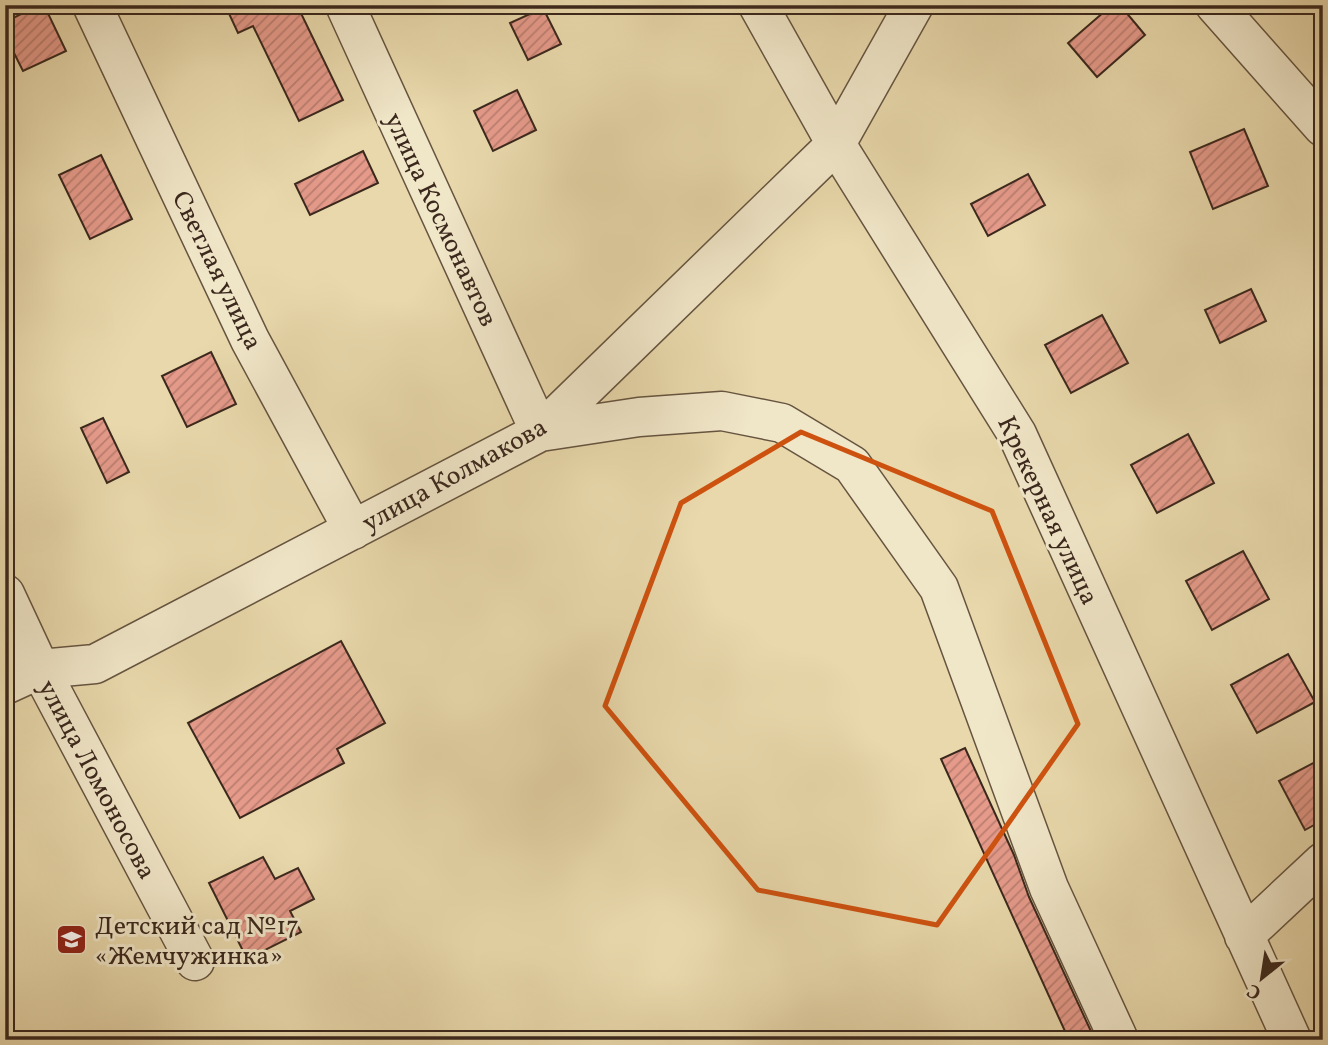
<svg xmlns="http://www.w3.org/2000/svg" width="1328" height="1045" viewBox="0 0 1328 1045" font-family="Vollkorn,serif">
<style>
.building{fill:url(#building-hatch);stroke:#3b281d;stroke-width:2}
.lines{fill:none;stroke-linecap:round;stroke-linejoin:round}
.minor-casing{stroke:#665440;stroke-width:41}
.minor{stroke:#f0e6c8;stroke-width:38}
.marked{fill:none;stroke:#ce520f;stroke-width:5;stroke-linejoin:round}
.labels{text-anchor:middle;stroke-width:6;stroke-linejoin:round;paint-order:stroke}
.street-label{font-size:26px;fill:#3b281d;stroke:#f0e6c8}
.poi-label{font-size:26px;fill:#3b281d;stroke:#f0e6c8;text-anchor:start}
</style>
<defs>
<pattern id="building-hatch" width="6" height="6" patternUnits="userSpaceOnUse" patternTransform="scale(1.75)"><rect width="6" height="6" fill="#e59a8a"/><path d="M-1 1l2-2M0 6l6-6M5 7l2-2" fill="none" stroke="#bb7e70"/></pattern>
</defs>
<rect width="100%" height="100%" fill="#e8d8ab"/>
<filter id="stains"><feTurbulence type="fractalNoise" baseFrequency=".00286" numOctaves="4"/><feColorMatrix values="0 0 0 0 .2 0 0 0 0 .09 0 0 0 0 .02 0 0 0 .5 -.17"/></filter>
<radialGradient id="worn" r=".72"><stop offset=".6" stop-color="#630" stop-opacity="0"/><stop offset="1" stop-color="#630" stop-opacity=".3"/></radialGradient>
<path class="building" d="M39,5H44L66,51L23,71L5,35V22Z
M225,5H297L343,100L299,121L253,26L238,33Z
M1112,5H1120L1145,35L1097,77L1068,43Z
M543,8L561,44L528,60L510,23Z
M517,90L536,130L493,151L474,111Z
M1244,129L1268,186L1213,209L1190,152Z
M363,151L378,183L310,215L295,184Z
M101,155L132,219L90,239L59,175Z
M1028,174L1045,205L988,236L971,204Z
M1251,289L1266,321L1220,343L1205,310Z
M1102,315L1128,363L1071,393L1045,345Z
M211,352L236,404L187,427L162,376Z
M103,418L129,472L107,483L81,428Z
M1188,434L1214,483L1157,513L1131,465Z
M1243,551L1269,599L1212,630L1186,581Z
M341,641L385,723L337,749L344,763L240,818L188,723Z
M1288,654L1315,702L1257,733L1231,685Z
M965,748L1014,855L1029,897L1095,1040H1069L941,759Z
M1323,758V820L1305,830L1279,781Z
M263,857L275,879L298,868L314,899L290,911L301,932L247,959L209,883Z"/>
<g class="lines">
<defs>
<path id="minor" d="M92,5L250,340L353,530
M345,5L540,432L639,417L722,411L782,423L852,465L939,588L1049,888L1119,1040
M758,5L836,144L1017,434L1292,1040
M1215,5L1323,127
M5,594L40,669L195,961
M5,685L40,669L95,664L540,432L836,144L914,5
M1244,936L1323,862"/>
</defs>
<use href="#minor" class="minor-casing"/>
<use href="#minor" class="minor"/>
</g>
<path class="marked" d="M801,432L992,511L1078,724L937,925L758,890L605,706L681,503Z"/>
<defs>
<symbol id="school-square" viewBox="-11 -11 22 22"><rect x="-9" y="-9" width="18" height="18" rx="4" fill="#8f2418" stroke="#f0e6c8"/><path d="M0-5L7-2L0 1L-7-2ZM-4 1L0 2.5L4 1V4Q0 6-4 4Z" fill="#fff"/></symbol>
</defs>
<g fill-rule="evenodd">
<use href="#school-square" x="54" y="922" width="35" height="35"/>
</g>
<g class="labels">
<g class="street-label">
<text transform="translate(442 219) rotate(65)" y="9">улица Космонавтов</text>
<text transform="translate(218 270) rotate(64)" y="9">Светлая улица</text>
<text transform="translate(454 474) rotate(-29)" y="9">улица Колмакова</text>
<text transform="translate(1049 510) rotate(65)" y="9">Крекерная улица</text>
<text transform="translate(98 779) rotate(62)" y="9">улица Ломоносова</text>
</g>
<g class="poi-label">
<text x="95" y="934">Детский сад №17<tspan x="95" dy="30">«Жемчужинка»</tspan></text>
</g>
</g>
<rect width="1328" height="1045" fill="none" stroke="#e8d8ab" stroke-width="28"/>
<rect x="7" y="7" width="1314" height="1031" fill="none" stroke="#3b281d" stroke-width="3.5"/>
<rect x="14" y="14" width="1300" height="1017" fill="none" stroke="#3b281d" stroke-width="2"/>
<g transform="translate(1262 978) rotate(210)" stroke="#f0e6c8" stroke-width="5" paint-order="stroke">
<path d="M0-5L12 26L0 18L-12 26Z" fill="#3b281d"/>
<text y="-10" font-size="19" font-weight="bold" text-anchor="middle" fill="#3b281d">С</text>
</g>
<rect width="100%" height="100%" filter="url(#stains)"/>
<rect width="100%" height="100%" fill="url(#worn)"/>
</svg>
